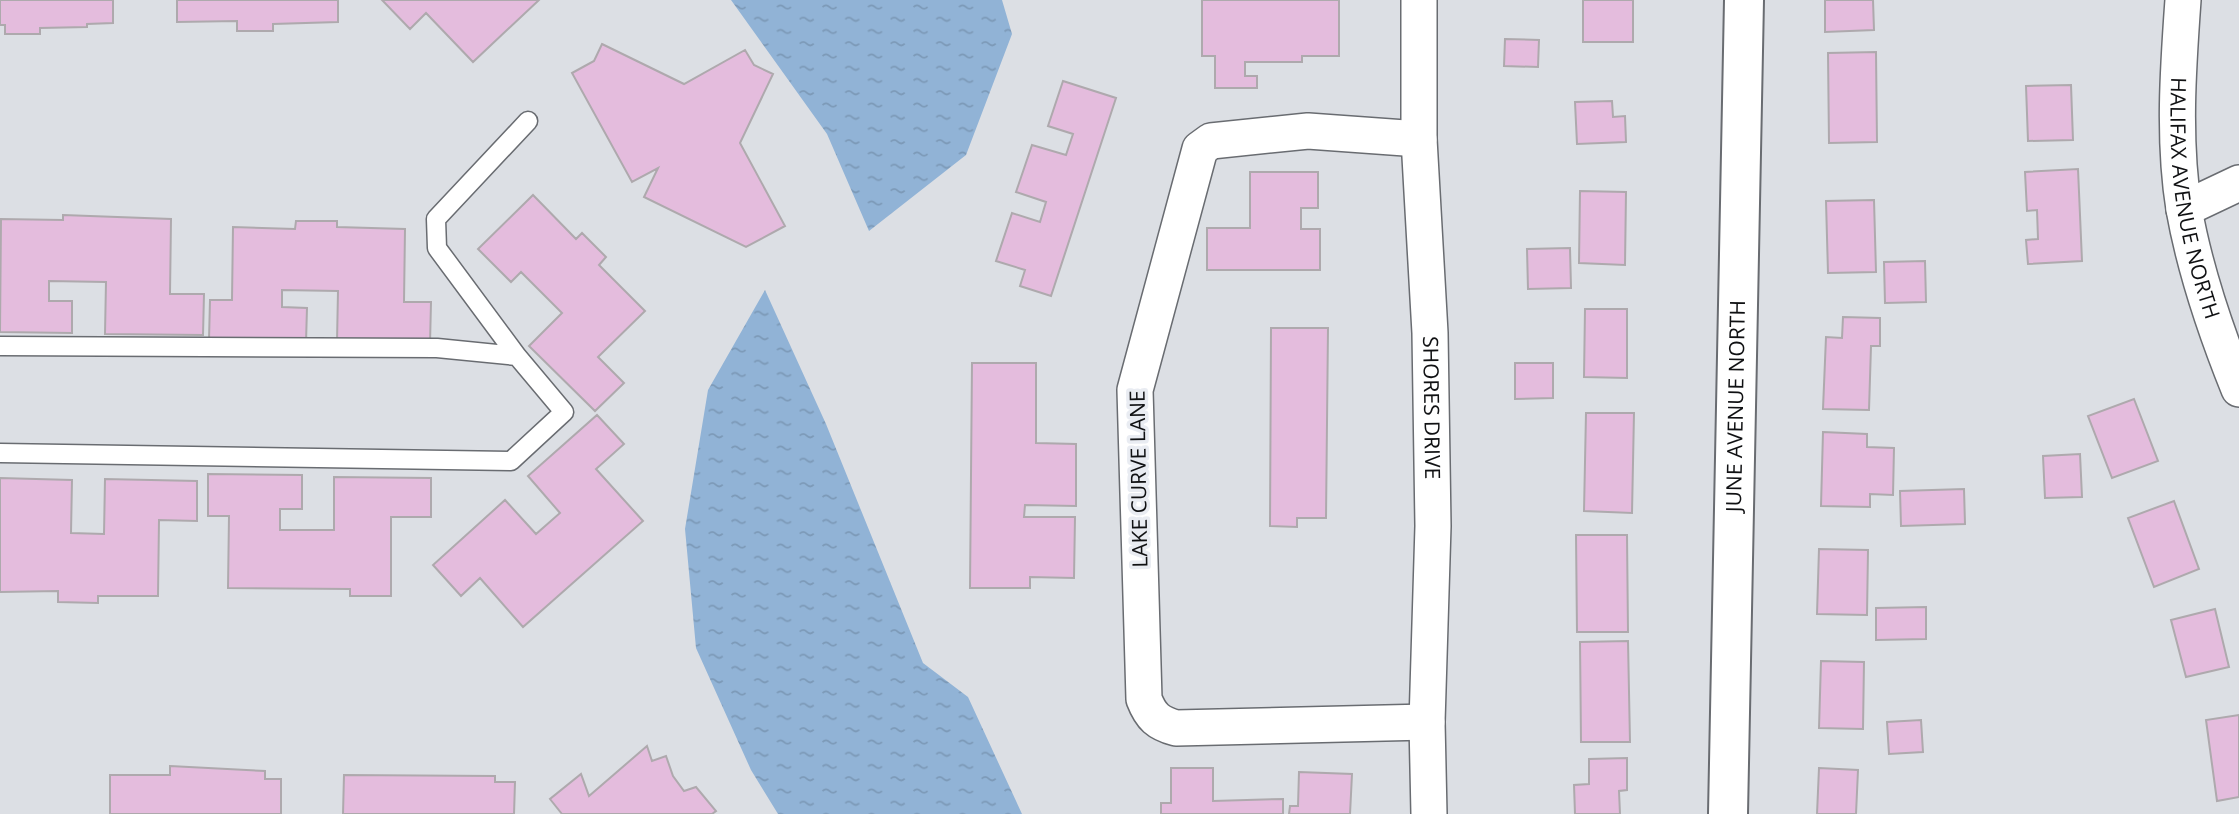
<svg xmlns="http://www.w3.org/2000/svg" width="2239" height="814" viewBox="0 0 2239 814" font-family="'Open Sans',sans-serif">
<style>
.water{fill:url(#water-ripples)}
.building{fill:#e4bcdd;stroke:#aea9ad;stroke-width:2}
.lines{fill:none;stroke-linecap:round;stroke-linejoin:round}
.service-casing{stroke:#696c71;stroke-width:21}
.minor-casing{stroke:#696c71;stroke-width:38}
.tertiary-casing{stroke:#696c71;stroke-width:42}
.service{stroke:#fff;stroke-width:18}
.minor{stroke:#fff;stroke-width:35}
.tertiary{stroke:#fff;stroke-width:38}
.labels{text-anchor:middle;stroke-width:7;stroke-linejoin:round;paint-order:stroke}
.street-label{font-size:21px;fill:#101113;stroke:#e9ecf2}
</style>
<defs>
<pattern id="water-ripples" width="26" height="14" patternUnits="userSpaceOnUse" patternTransform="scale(1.75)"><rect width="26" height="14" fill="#91b3d6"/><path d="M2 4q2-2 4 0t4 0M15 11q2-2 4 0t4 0" fill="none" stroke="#7c99b7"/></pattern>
</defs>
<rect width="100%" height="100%" fill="#dcdfe4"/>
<path class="water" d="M731,0H1002L1012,34L966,155L869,231L827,134Z
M765,290L826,424L923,663L968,697L1022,814H778L751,770L696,648L685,529L708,390Z"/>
<path class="building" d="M0,0H113V23L87,24V27L40,28V34H5V25H0Z
M177,0H338V22L273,24V31H237V21L177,22Z
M382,0H539L473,62L426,13L410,29Z
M1202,0H1339V56H1302V62H1245V76H1257V88H1215V56H1202Z
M1583,0H1633V42H1583Z
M1825,0H1873L1874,30L1825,32Z
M1505,39L1539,40L1538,67L1504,66Z
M602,44L684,84L745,50L754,65L773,74L740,143L785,226L746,247L644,197L658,168L632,182L572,73L594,61Z
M1876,52L1877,142L1829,143L1828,53Z
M1063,81L1116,98L1051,296L1020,286L1025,270L996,261L1012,213L1040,222L1046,202L1016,192L1032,145L1066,155L1073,134L1048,126Z
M2071,85L2073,140L2028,141L2026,86Z
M1612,101L1613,117L1625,116L1626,142L1577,144L1575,102Z
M2078,169L2082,261L2028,264L2026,240L2038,239L2037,210L2027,211L2025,172Z
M1250,172H1318V208H1301V229H1320V270H1207V228H1250Z
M1580,191L1626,192L1625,265L1579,263Z
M533,195L576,239L582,233L606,257L599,265L645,311L598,357L624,383L595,411L529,346L562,313L521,272L511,282L478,249Z
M1874,200L1876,272L1828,273L1826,201Z
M63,215L171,219L170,294H204L203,335L105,334L106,282L49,281V301H72V333L0,332L1,219L63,220Z
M296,221H337V227L405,229L404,302H431L430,344L337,342L338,291L282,290V307L307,308L306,342L209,340L210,300H232L233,227L295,229Z
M1570,248L1571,288L1528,289L1527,249Z
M1925,261L1926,302L1885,303L1884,262Z
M1585,309H1627V378L1584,377Z
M1843,317L1880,318V346H1871L1869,410L1823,409L1826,337L1842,338Z
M1271,328H1328L1326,518H1297V527L1270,526Z
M972,363H1036V443L1076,444V506L1025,505L1024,517H1075L1074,578L1030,577V588H970Z
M1515,363H1553V398L1515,399Z
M2134,399L2158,461L2112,478L2088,416Z
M1586,413H1634L1632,513L1584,511Z
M597,415L624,444L596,469L643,521L523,627L480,578L461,596L433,565L505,500L536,534L560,513L528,476Z
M1823,432L1867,434V447L1894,448L1893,495L1870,494V507L1821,506Z
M2080,454L2082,497L2045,498L2043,456Z
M208,474L302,475V509H280V530H334V477L431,478V517H391V596H350V589L228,588L229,516H208Z
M0,478L72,480L71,533L104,534L105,479L197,481V521L159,520L158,596H98V603L58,602V591L0,592Z
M1964,489L1965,524L1901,526L1900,491Z
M2174,501L2199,569L2154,587L2128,518Z
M1576,535H1627L1628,632H1577Z
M1819,549L1868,550L1867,615L1817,614Z
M1926,607V639L1876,640V608Z
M2215,609L2229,667L2186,677L2171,620Z
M1628,641L1630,742H1581L1580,642Z
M1821,661L1864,662L1863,729L1819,728Z
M2239,715V797L2217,801L2206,720Z
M1921,720L1923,752L1889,754L1887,722Z
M647,746L652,761L666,756L673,776L684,791L696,787L716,811L712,814H562L550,799L581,774L589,796Z
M1627,758V790L1619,791L1620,814H1575L1574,785L1589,784V759Z
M170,766L265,771V779H281V814H110V775H170Z
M1171,768H1213V801L1283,799V814H1161V803H1171Z
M1819,768L1858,770L1856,814H1817Z
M1299,772L1352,774L1350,814H1289L1290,806H1298Z
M344,775L495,776V782H515L514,814H343Z"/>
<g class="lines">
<defs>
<path id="service" d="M0,346L437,348L517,356L564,412L511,461L0,453
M517,356L437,248L436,219L528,121"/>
<g id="minor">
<path id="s1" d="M1419,0V139L1430,333L1433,526L1427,722L1429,814"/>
<path id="s2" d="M2183,0C2178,69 2173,141 2184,209C2195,271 2216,332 2239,389"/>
<path d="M1419,139L1308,131L1211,141L1200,149L1135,390L1144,699C1151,717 1158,723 1176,728L1427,722"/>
<path d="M2184,209L2239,183"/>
</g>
<g id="tertiary">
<path id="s3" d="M1728,814L1744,0"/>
</g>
</defs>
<use href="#service" class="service-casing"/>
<use href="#minor" class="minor-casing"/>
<use href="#tertiary" class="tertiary-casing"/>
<use href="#service" class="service"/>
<use href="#minor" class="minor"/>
<use href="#tertiary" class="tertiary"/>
</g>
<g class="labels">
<g class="street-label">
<text dy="7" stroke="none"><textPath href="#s2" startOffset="200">HALIFAX AVENUE NORTH</textPath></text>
<text dy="7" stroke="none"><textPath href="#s1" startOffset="408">SHORES DRIVE</textPath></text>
<text dy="7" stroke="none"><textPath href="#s3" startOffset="408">JUNE AVENUE NORTH</textPath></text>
<text transform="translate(1139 479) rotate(-91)" y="7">LAKE CURVE LANE</text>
</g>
</g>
</svg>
